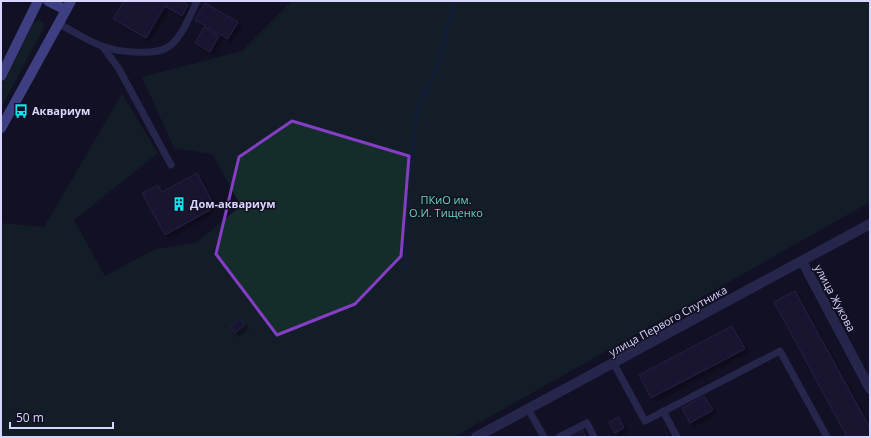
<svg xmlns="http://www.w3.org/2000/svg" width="871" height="438" viewBox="0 0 871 438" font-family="'Open Sans',sans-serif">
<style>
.green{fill:#142d2b}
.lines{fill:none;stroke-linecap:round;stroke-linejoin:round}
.stream{stroke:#142b4a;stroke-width:4}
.building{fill:#231e43;stroke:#3a316e;filter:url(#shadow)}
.service{stroke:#3f407f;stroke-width:7}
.minor{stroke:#3f407f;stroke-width:10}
.secondary{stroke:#7477f5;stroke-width:10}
.marked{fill:none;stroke:#843dc5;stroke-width:3;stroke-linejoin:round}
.labels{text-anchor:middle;stroke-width:3;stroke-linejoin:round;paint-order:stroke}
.poi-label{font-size:11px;font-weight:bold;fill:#d8d6fc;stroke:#131024;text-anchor:start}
.park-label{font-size:11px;fill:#67d7b5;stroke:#131024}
.street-label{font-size:11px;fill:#d8d6fc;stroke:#131024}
</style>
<defs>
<filter id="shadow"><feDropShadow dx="3.5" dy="3.5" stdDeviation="1" flood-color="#0009"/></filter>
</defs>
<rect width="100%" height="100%" fill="#131024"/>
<path class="green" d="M292,1H870V202L454,437H1V223L44,227L122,94L158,153L74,220L105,276L155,249L196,243L241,206L212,154L174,148L142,77L242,51Z
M39,20L43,22L44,27L1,108V86L34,22Z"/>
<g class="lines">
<path class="stream" d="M409,180L417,110L436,71L455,1
M405,268L409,196"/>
</g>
<path class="building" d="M124,1H181L188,5L182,16L165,6L146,38L113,19Z
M205,3L238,22L228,39L195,20Z
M204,27L219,36L210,52L195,43Z
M197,173L213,203L208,206L210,210L165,235L142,193L158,185L162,192Z
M795,291L870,428V437H847L774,302Z
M240,319L245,325L235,333L230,327Z
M732,326L745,349L651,398L639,375Z
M704,396L713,410L690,423L682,408Z
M619,417L624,428L615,433L609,422Z
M582,429L586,437H566Z"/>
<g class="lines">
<path class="service" d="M59,24C73,31 88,41 102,46C117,52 155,56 168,47C182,38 190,15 197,1
M103,47L119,69L171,165
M614,364L645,421L780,351L827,437
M528,409L544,437
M663,411L677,437
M559,437L587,423L594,437"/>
<path class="minor" d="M802,261L870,389
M476,437L870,224"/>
<path class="secondary" d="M48,1L66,10
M1,76L38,1
M1,128L71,1"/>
</g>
<path d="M0 0H871V438H0ZM292,121L409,156L401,256L355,304L277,335L216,254L239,157Z" fill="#131024" fill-opacity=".55" fill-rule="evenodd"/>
<path class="marked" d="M292,121L409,156L401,256L355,304L277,335L216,254L239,157Z"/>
<defs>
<symbol id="bus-bare" viewBox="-9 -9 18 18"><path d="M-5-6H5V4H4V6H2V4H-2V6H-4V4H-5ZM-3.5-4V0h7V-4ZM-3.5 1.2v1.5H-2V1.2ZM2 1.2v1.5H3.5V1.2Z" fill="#11e2ed" stroke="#131024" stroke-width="2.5" paint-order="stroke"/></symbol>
<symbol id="building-bare" viewBox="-9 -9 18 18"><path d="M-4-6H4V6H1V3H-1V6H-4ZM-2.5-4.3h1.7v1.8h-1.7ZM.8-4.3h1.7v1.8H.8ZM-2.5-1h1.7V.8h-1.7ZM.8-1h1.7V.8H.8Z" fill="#11e2ed" stroke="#131024" stroke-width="2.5" paint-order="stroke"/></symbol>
</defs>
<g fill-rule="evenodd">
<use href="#bus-bare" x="11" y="101" width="20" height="20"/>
<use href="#building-bare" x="169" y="194" width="20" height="20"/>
</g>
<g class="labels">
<g class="poi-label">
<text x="32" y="115">Аквариум</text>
<text x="190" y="208">Дом-аквариум</text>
</g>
<g class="park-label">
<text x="446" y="204">ПКиО им.<tspan x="446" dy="13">О.И. Тищенко</tspan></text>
</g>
<g class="street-label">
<text transform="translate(835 298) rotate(62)" y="4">улица Жукова</text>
<text transform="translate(668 321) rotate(-29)" y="4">улица Первого Спутника</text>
</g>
</g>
<rect width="871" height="438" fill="none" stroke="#d8d6fc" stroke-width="4"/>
<path d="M10 422v6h103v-6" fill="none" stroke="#d8d6fc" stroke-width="2"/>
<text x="16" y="422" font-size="12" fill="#d8d6fc" stroke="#131024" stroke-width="3" paint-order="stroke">50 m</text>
</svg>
